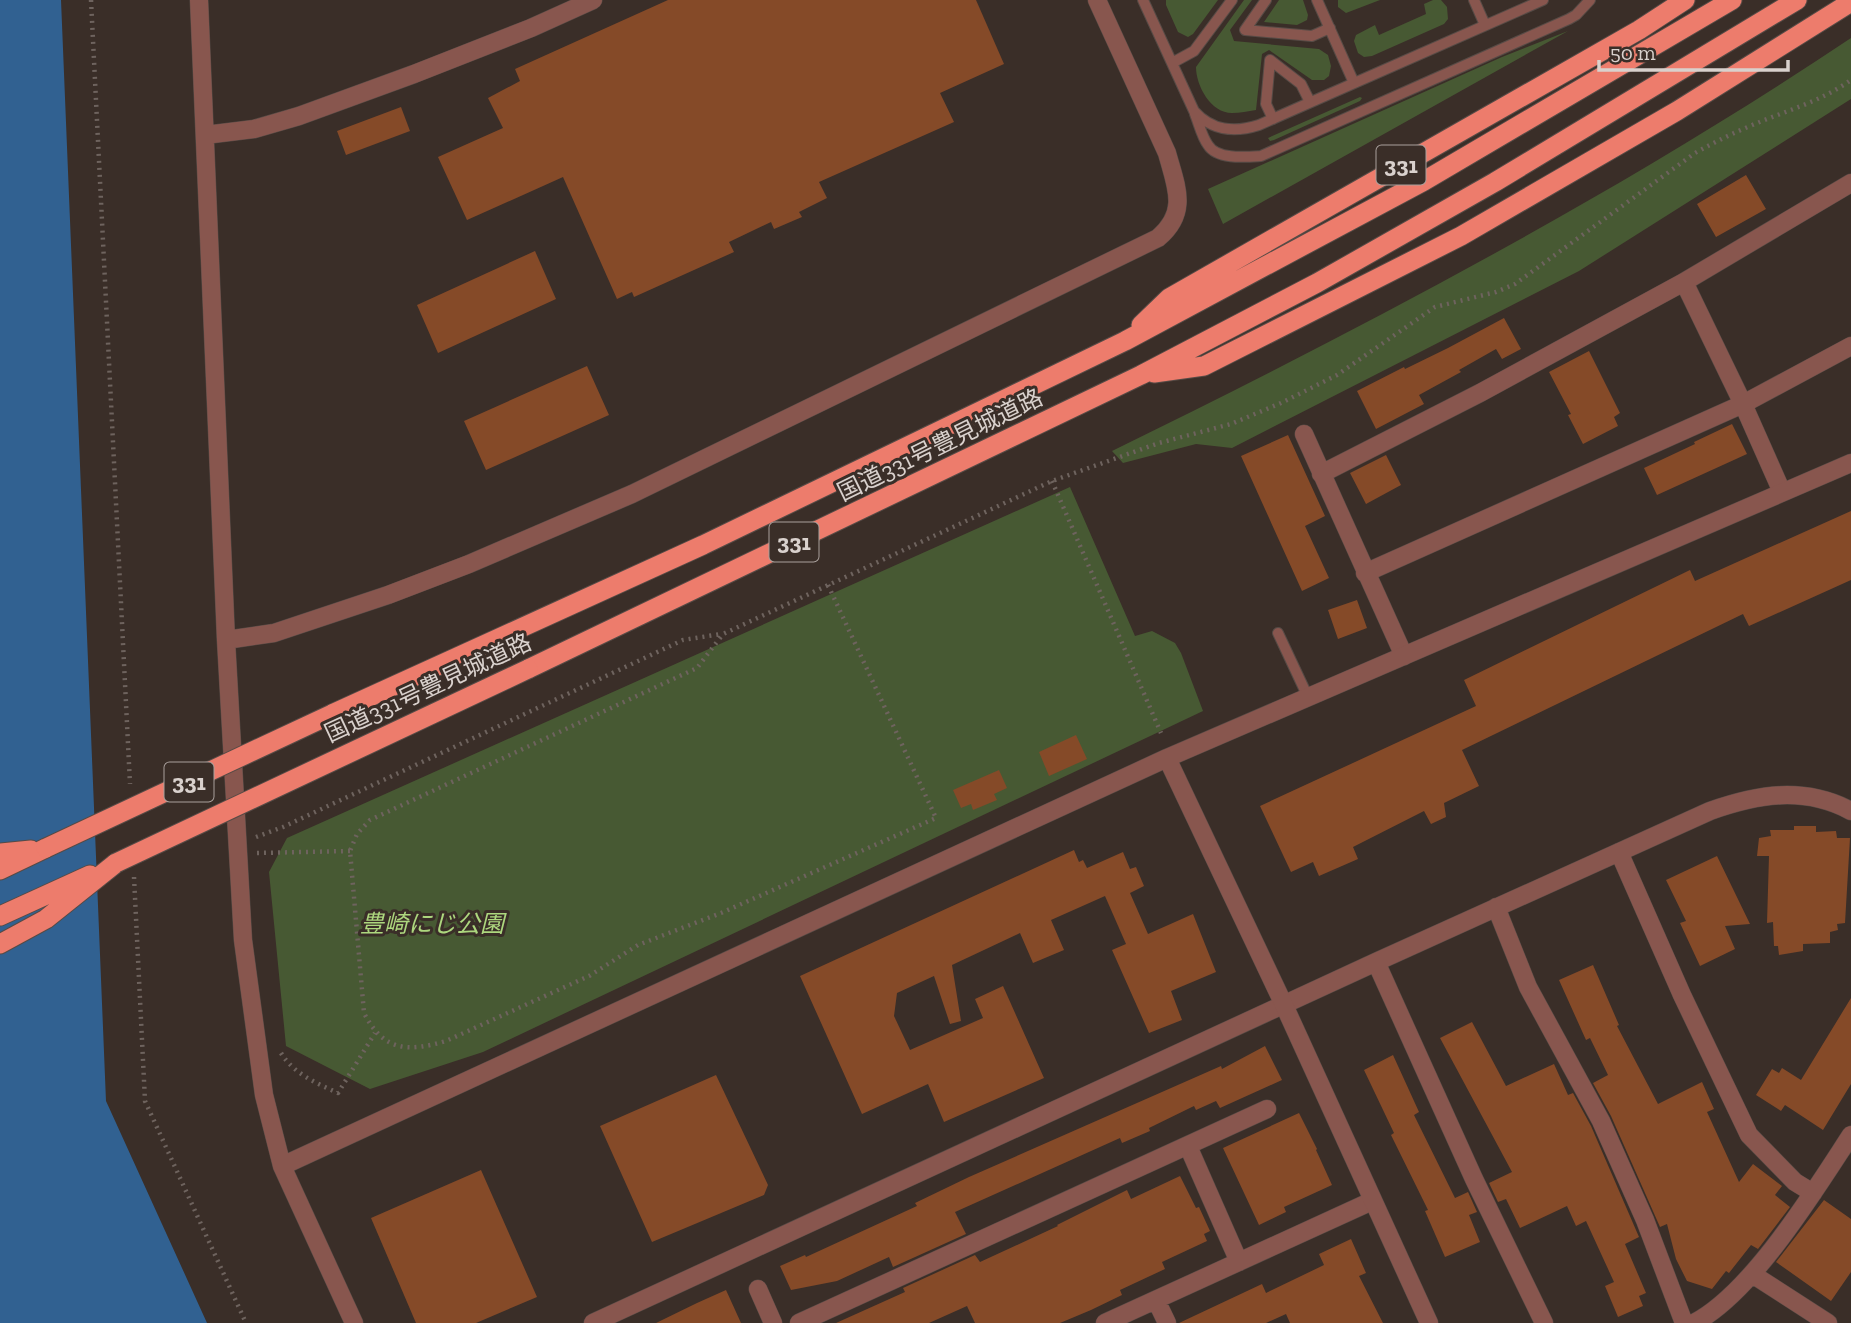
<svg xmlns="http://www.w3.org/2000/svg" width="1851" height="1323" viewBox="0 0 1851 1323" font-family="'Zilla Slab','Noto Sans JP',serif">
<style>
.green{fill:#475933}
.water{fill:#316191}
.building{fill:#854a28}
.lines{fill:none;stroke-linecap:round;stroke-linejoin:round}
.service-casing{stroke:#574b46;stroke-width:12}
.minor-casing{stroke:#574b46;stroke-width:19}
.tertiary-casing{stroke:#574b46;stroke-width:19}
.trunk-casing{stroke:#574b46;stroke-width:21}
.path{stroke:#6e635e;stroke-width:4.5;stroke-dasharray:2 5;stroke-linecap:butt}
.service{stroke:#88564e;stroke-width:10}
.minor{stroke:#88564e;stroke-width:18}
.tertiary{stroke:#88564e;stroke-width:18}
.trunk{stroke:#ed7c6c;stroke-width:19}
.trunk-bridge-casing{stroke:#574b46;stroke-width:21;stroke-linecap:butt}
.trunk-bridge{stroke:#ed7c6c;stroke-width:19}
.labels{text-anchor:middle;stroke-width:6;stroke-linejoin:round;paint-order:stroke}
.shield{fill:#3a2e28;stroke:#a9a09c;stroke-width:2}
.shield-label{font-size:23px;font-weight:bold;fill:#d9d1cd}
.street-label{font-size:24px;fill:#d9d1cd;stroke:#3a2e28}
.park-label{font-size:24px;font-style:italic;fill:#add77e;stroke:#3a2e28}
</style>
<rect width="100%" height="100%" fill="#3a2e28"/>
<path class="green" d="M1166,0H1218L1193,34L1188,37L1178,32L1166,5Z
M1244,0H1252L1230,30L1234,41L1319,49L1328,55L1331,66L1329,76L1324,80H1312L1269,50L1262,54L1256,110C1248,111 1240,113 1232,113C1211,113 1196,86 1196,67Z
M1279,0H1303L1308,15L1307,20L1297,25L1264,22Z
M1338,0H1380L1346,13L1338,7Z
M1433,0H1441L1447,7L1448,19L1444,24L1372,56L1364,57L1358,53L1354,41L1356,35L1375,25L1379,35L1426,14L1424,4Z
M1568,31L1223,224L1208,189L1502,57Z
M1851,38V99L1579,271L1232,448L1196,444L1123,463L1112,451C1365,327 1616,195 1851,38Z
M1360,97L1362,98L1360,101L1274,140L1270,141L1268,138Z
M1070,487L1135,636L1152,631L1175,643L1181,653L1203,711L483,1052L370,1089L286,1046L269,872L287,838Z"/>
<path class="water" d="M0,0H61L106,1101L207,1323H0Z"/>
<path class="building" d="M668,0H976L1004,64L940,93L954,122L819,182L827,198L799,212L802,217L774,229L771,222L729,242L734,252L634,297L632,292L617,299L563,177L467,220L438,157L503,128L488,98L520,81L515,69Z
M401,107L410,131L346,155L337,131Z
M1746,175L1766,209L1716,237L1697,204Z
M535,251L556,299L438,353L417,305Z
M1504,318L1521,349L1502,359L1496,349L1459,370L1461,372L1419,395L1424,404L1376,429L1357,391L1404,367L1405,369L1448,348Z
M1589,351L1620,413L1614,417L1618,426L1583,444L1568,415L1571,414L1549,372Z
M587,366L609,415L486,470L464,421Z
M1732,424L1747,454L1657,495L1644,468L1695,444L1694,442Z
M1288,435L1325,516L1305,526L1329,578L1302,591L1241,456Z
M1386,455L1401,485L1366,504L1350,473Z
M1851,511V580L1749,626L1743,614L1462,750L1479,786L1444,803L1446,817L1431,824L1424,811L1353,847L1358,859L1319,876L1313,862L1291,872L1260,806L1476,706L1464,680L1690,570L1695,581Z
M1357,600L1367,628L1338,639L1328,610Z
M1076,735L1087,759L1049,776L1039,752Z
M999,770L1007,788L994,794L997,800L973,810L971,804L961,808L953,790Z
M1794,826H1816V832L1836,831L1837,838H1850L1845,923L1837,924L1838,930L1830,932V943L1803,944V951L1779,955L1778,946H1774L1773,922L1767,923L1769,856H1757L1759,838L1771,836L1770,830H1794Z
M1074,850L1079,862L1083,860L1087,868L1123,852L1130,869L1136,867L1144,886L1130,893L1148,934L1193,914L1216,972L1171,991L1182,1020L1149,1033L1112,950L1126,944L1105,896L1051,920L1064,950L1033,963L1020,933L952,965L961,1021L950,1024L934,976L897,993L894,1016L910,1050L983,1018L975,999L1003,986L1044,1078L944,1122L928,1084L862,1114L800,976Z
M1717,856L1750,924L1725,926L1735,949L1700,966L1680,923L1686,921L1666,880Z
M1593,965L1619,1025L1617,1026L1658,1104L1702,1082L1714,1109L1707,1112L1739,1182L1753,1164L1782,1186L1775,1195L1790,1207L1758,1249L1751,1245L1729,1273L1726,1271L1712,1289L1687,1281L1676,1259L1667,1224L1660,1227L1611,1116L1593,1083L1608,1075L1590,1038L1586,1040L1559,980Z
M1851,998V1084L1823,1130L1785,1105L1781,1111L1756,1095L1772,1069L1779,1073L1782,1068L1801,1080Z
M1472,1022L1506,1086L1554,1064L1568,1095L1573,1093L1591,1126L1639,1237L1625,1244L1646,1293L1639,1296L1643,1306L1618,1317L1605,1286L1614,1282L1586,1221L1576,1226L1567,1206L1520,1228L1506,1199L1498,1202L1489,1183L1512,1172L1440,1038Z
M1265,1046L1282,1080L1220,1108L1216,1101L1196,1110L1194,1106L1149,1128L1150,1131L1122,1143L1120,1138L955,1212L966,1234L893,1267L889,1257L837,1281L791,1290L780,1266L805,1255L806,1257L917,1206L915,1203L969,1177L1221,1066L1222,1069Z
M1393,1055L1419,1112L1414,1115L1455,1198L1468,1192L1477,1212L1469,1215L1480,1242L1445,1257L1425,1211L1428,1210L1391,1135L1394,1133L1364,1070Z
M716,1075L768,1185L764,1195L652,1242L600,1126Z
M1299,1113L1317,1149L1316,1150L1332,1185L1284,1207L1286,1212L1259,1225L1223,1148Z
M481,1170L537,1297L476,1323H416L371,1218Z
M1180,1176L1196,1208L1199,1207L1210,1231L1204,1234L1207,1241L1162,1262L1165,1269L1120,1290L1122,1295L1091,1310L1060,1323H975L967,1306L929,1323H836L905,1292L903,1288L975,1255L980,1262L1058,1226L1057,1225L1127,1190L1131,1199Z
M1824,1200L1851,1219V1272L1831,1301L1776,1262Z
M1351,1239L1366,1273L1359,1276L1383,1323H1290L1286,1314L1266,1323H1179L1262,1284L1266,1293L1324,1265L1319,1254Z
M726,1290L741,1323H656L697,1303Z"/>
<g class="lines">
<defs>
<path id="service" d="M1143,0L1194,111C1212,131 1234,133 1259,125L1543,0
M1266,0L1245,30L1312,36L1330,28
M1317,0L1354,83
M1474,0L1485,25
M1172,63L1194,51L1232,0
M1195,114C1199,124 1202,137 1208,145C1217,160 1246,157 1261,156L1569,19L1576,15L1590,0
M1273,119L1266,104L1270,60L1301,84L1310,102
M1278,633L1308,697"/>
<path id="minor" d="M1684,282L1743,404L1782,492
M1304,434L1404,656
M1321,474L1480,393L1684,282L1851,183
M1365,573L1743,404L1851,346
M1619,852L1682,995L1749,1135L1795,1182L1813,1193
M1496,907L1528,987L1601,1121L1645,1220L1684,1323
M1376,962L1474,1179L1544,1323
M1188,1146L1239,1262
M1752,1274L1828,1323
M758,1289L773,1323
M1156,1300L1167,1323
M593,1323L1376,962L1710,811C1758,794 1804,786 1851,811
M799,1323L1267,1109
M1105,1323L1372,1201
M1694,1323C1752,1293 1815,1190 1851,1135"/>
<path id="tertiary" d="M199,0L226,640L243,940L264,1095L282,1166L354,1323
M205,135L254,129L299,116L414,74L531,28L593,0
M226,640L274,633L388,595L469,564L632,494L1158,238C1189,212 1176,186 1167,153L1097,0
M1167,758L1284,1005L1429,1323
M282,1166L1167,758L1851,463"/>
<path id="trunk" d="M1141,325L1169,298L1639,30L1685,0
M1154,373L1204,366L1461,236L1677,111L1851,2
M528,669L1141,375L1317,283L1495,182L1797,0
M332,714L703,545L1125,341L1424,181L1732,0
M0,853L31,850
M0,870L46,848
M0,916L90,875
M0,944L46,919L116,863"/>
</defs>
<use href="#service" class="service-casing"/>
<use href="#minor" class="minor-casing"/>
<use href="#tertiary" class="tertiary-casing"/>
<use href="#trunk" class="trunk-casing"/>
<path class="path" d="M91,0L130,784
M1052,481L1161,733
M828,585L936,818L721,913L638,945L589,976L446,1041C408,1052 384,1052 364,1013L350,851L357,834L370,820L697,668L723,634L1052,481L1159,443L1231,424L1281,403L1337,375L1435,307L1496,292L1515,284L1695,153C1713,143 1731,134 1750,126C1785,111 1820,102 1851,80
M256,837L283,827L683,640L721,634
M257,853L350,851
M134,877L145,1101L246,1323
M281,1053C294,1074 316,1083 338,1093L375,1033"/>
<use href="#service" class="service"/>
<use href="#minor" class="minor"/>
<use href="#tertiary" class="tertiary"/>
<use href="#trunk" class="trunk"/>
<defs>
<path id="trunk-bridge" d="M46,848L332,714
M116,863L528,669"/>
</defs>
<use href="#trunk-bridge" class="trunk-bridge-casing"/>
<use href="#trunk-bridge" class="trunk-bridge"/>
</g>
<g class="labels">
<g class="shield">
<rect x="1376.5" y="145.5" width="49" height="39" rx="5"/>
<rect x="769.5" y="522.5" width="49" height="39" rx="5"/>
<rect x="164.5" y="762.5" width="49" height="39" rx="5"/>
</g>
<g class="shield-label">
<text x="1401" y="173">331</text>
<text x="794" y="550">331</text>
<text x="189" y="790">331</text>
</g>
<g class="street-label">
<text transform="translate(940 445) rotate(-26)" y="8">国道331号豊見城道路</text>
<text transform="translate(428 688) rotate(-25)" y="8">国道331号豊見城道路</text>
</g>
<g class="park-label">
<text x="432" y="932">豊崎にじ公園</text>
</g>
</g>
<path d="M1599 60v10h189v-10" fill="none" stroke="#d9d1cd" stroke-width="3.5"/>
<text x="1610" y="60" font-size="21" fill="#d9d1cd" stroke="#3a2e28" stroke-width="5" paint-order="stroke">50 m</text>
</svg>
